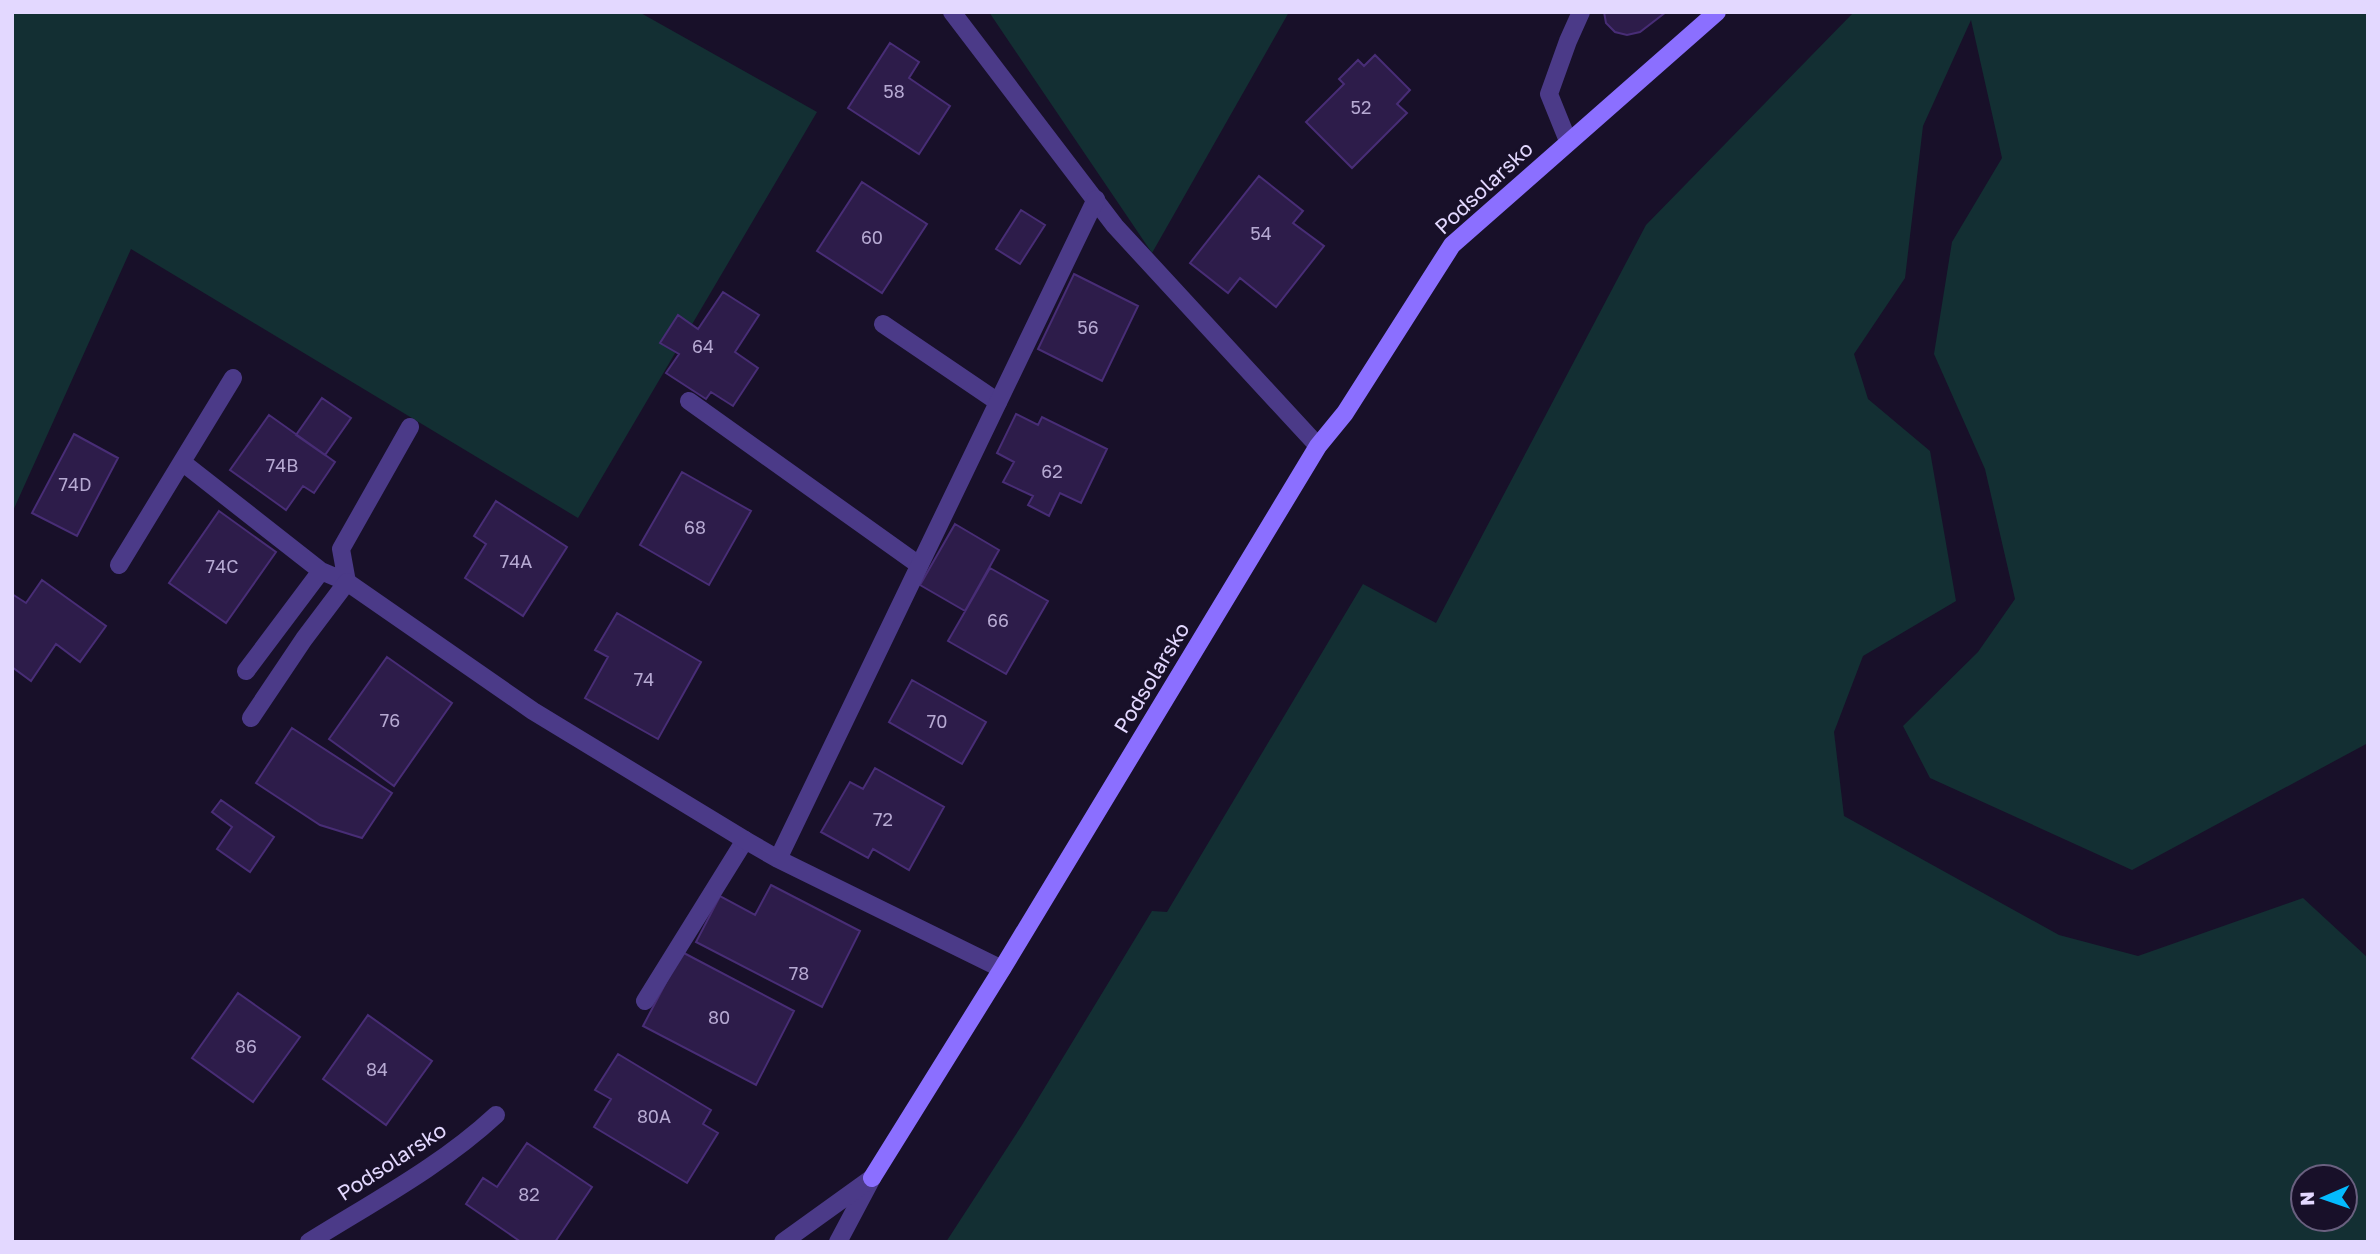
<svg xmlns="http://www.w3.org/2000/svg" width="2380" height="1254" viewBox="0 0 2380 1254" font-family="'Golos Text',sans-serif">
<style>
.green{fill:#132f33;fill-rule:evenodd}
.building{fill:#2d1c4a;stroke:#482d76;stroke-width:2}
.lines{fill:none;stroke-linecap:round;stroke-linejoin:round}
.service{stroke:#4b3a88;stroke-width:18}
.minor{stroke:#4b3a88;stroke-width:18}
.tertiary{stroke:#4b3a88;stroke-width:18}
.secondary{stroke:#8b6fff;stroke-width:18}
.labels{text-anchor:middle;stroke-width:5;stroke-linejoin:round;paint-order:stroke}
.number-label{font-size:18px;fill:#b6a9d2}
.street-label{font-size:21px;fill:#e3d8ff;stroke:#181029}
</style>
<rect width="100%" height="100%" fill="#181029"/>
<path class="green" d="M12,12H639L817,112L578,518L131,249L12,513Z
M989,12H1289L1152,253Z
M1854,12H2368V743L2132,870L1930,778L1903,726L1978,652L2015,599L1985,469L1934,354L1952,242L2002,158L1971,20L1923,126L1905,278L1854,354L1868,399L1930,451L1956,601L1863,656L1834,732L1844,816L2059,935L2138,956L2303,898L2368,958V1242H946L1022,1125L1152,911L1167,912L1363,584L1436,623L1646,225ZM2303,1177H2345V1219H2303Z"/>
<path class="building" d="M1604,12H1666L1640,32L1627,35L1615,32L1606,23Z
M890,43L919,62L909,78L950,106L919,154L848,108Z
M1375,55L1410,90L1397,104L1407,113L1352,168L1306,122L1344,84L1339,79L1358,60L1364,66Z
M1259,176L1303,211L1293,223L1324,246L1276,307L1240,278L1228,293L1190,263Z
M862,182L927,224L882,293L817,251Z
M1021,210L1045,225L1020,264L996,249Z
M1074,274L1138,306L1102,381L1038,349Z
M723,292L759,315L735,352L758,368L733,406L711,392L706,399L666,373L679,354L660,343L678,315L698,329Z
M322,398L351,418L325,455L296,435Z
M1016,414L1038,425L1042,417L1107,449L1081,503L1060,493L1049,516L1028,505L1033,496L1003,482L1014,462L997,453Z
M269,415L335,462L314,493L303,486L286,510L230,470Z
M74,434L118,458L77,536L32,513Z
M682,472L751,511L709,585L640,545Z
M496,501L567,547L523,616L465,578L486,544L474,536Z
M219,511L276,552L226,623L169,583Z
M955,524L999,550L965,611L920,585Z
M990,568L1048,601L1006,674L948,641Z
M42,580L106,626L80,662L56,644L31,681L12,667V594L26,603Z
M617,613L701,662L658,739L585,698L608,657L595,650Z
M387,657L452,703L394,786L329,739Z
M912,680L986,722L962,764L889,722Z
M292,728L392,793L362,838L320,825L256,783Z
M875,768L944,807L909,870L873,849L868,858L821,832L850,782L863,789Z
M221,800L274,837L250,872L217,849L232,827L212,812Z
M771,885L860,931L822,1007L696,942L720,896L755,915Z
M682,952L794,1011L756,1085L643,1026Z
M238,993L300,1037L253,1102L192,1058Z
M368,1015L432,1061L386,1125L323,1079Z
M618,1054L711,1110L703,1124L718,1133L687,1183L594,1127L611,1099L595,1090Z
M527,1143L592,1187L555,1242H521L466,1204L483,1178L497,1187Z"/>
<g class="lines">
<path class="service" d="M952,12L1115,226L1318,446
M883,324L998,402
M689,401L919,565
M182,462L321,571L347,582
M119,565L233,378
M347,582L341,549L410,427
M246,671L321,571
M645,1001L745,840"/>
<path class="minor" d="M1568,141L1549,94L1568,41L1581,12
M251,718L304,639L347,582L533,711L745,840L778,859L1002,969
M778,859L1096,199
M309,1242C373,1202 441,1166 496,1115
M838,1242L872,1178"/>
<path class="tertiary" d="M783,1242L872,1178"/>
<path class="secondary" d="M872,1178L1002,969L1318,446L1345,413L1452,245L1717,12"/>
</g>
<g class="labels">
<g class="number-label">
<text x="894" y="98">58</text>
<text x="1361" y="114">52</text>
<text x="1261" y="240">54</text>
<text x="872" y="244">60</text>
<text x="1088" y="334">56</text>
<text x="703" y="353">64</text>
<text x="282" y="472">74B</text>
<text x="1052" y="478">62</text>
<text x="75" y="491">74D</text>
<text x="695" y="534">68</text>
<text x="516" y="568">74A</text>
<text x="222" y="573">74C</text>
<text x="998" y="627">66</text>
<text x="644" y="686">74</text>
<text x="390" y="727">76</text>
<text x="937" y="728">70</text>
<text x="883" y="826">72</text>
<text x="799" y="980">78</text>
<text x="719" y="1024">80</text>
<text x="246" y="1053">86</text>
<text x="377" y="1076">84</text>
<text x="654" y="1123">80A</text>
<text x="529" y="1201">82</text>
</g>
<g class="street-label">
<text transform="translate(1484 188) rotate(-43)" y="7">Podsolarsko</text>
<text transform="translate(1152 678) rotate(-59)" y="7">Podsolarsko</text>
<text transform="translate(392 1162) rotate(-33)" y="7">Podsolarsko</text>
</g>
</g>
<rect width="2380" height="1254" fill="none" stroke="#e3d8ff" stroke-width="28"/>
<g transform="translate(2324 1198) rotate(268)"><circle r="33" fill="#181029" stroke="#69607f" stroke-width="2"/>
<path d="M0-5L12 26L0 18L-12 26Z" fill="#04bbff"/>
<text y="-10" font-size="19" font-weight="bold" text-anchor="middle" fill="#e3d8ff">N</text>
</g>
</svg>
